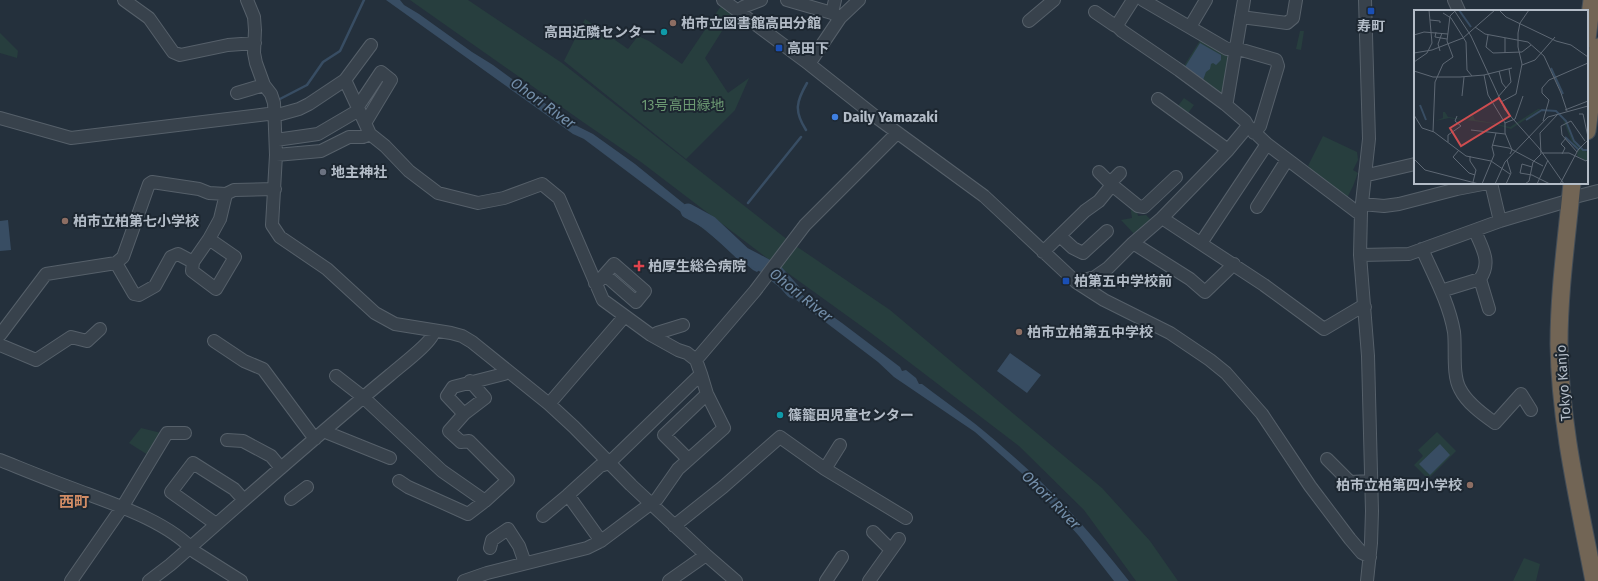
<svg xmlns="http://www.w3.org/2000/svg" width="1598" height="581" viewBox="0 0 1598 581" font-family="'Fira Sans','Noto Sans JP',sans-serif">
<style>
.green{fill:#273e3e}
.water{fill:#384d63}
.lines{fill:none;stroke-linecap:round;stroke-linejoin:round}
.stream{stroke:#384d63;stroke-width:2.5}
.river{stroke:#384d63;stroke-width:15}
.minor-casing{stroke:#56606a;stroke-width:14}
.highway-casing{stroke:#434d57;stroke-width:19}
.minor{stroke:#38424c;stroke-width:12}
.highway{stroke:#726555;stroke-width:17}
.transit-dot{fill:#1a4fb4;stroke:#1d2731;stroke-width:1.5}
.education-dot{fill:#8d6e63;stroke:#1d2731;stroke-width:1.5}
.culture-dot{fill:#0f9aa8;stroke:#1d2731;stroke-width:1.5}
.shop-dot{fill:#3f7fe0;stroke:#1d2731;stroke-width:1.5}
.worship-dot{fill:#6b7280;stroke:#1d2731;stroke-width:1.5}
.health-dot{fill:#e0444e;stroke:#1d2731;stroke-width:1.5}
.labels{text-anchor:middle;stroke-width:4;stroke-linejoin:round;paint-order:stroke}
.poi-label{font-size:14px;font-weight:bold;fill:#b4bdc8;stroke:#1d2731;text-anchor:start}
.park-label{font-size:14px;fill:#6b9872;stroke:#1d2731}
.street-label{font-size:14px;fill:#b4bdc8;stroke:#1d2731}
.water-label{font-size:15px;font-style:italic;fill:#748faa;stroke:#1d2731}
.neighbourhood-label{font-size:15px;font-weight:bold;fill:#d18c65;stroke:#1d2731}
.inset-river{fill:none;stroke:#384d63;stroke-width:2}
.inset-road{fill:none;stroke:#5e6874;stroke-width:1}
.view{fill:#ce4d50;fill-opacity:0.15;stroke:#ce4d50;stroke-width:2}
.inset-edge{fill:none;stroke:#b4bdc8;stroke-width:2}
</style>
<rect width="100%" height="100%" fill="#24303c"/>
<path class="green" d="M410,0H468L562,63L793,244L890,310L1102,488L1150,541L1178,581H1136L1084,510L1019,446L871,333L767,258L641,162L583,122Z
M721,6L732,15L705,58L728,93L749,78L735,110L686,159L564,61L585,19L628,49L638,36L649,41L682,64Z
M1300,31H1304L1301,50L1296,49Z
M0,33L18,51L17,58L0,53Z
M1201,39L1230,56L1226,95L1221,97L1182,69Z
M1184,98L1194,105L1186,116L1178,106Z
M1323,136L1357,152L1358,160L1353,170L1358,173L1353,186L1347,198L1307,171L1310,167L1308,166Z
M1130,205L1137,211L1138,216L1146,215L1152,221L1136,236L1121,220L1132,218Z
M141,428L161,433L148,455L129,443Z
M1437,432L1456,451L1428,479L1414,465L1423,456L1418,450Z
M1524,558L1540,564L1536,581H1513Z"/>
<path class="water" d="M386,0H400L404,5L419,14L472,52L493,65L573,124L593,134L635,164L736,246L763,266L757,272L753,270L705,230L584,139L573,134Z
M1200,43L1221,55V60L1216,65L1213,63L1211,64L1210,69L1206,72L1203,80L1185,67Z
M8,220L11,250L0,251V221Z
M773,271L787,284L842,323L900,367L902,371L906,370L916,378L919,384H922C951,406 980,426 1006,450C1052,489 1092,534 1129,581H1114L1079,536L1027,478L975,432L894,377L878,362L770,280Z
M1010,353L1041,375L1027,393L997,371Z
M1440,444L1450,455L1430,475L1419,464Z"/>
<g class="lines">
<path class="stream" d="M278,100L307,85L323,62L340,51L364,0
M806,130C794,111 796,102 807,83
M748,203L801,137"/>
<path class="river" d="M688,211L710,223L743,254L775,271L793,291"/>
<defs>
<path id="minor" d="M124,0L149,18L173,52L180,55L228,45L255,43
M247,0L254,17L255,30L254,53L256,63L264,85L271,94L274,103L276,155L272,225L280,237L327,269L375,313L395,324L451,333L462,336L472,342L549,404L574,427L631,485L706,555L736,581
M723,0L809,64L876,117L984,196L1076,282L1104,300L1170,333L1210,360L1226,373L1262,414L1310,486L1350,539L1362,553L1370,557
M787,0L832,13
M835,0L832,13L839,17
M1143,0L1227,49L1235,48L1276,60L1278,66L1260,126L1254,133
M1365,0L1369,139L1361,212L1360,255L1368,356L1372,511L1371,543L1367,581
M1454,0L1459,11
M739,12L743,7L761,0
M1095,12L1114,25L1118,27L1122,31L1179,70L1225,104L1245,121L1248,126L1267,144L1357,212H1361
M1241,17L1287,23L1293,18L1296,0
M1029,21L1054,0
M1118,27L1119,22L1133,0
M1190,27L1206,0
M809,64L840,18L859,0
M237,93L264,85
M1158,99L1228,150
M1225,104L1227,101L1244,0
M357,106L359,105L381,72L391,80L367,120L364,121
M0,118L71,138L268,114H281L299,109L309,104L345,80L371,45
M1248,126L1228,150L1162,218L1264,285L1324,329L1361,307H1365
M370,134L385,146L409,171L438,193L478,203L504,198L542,184L559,198L603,300L651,335L678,350L687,353L696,360
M276,140L318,134L359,110L345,80
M276,155L321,151L349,137H363L370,134L359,110
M1120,173L1113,180L1112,185L1138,206L1144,207L1176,177
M1365,174H1372L1415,164
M1491,183L1500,221
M1362,204L1384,206L1399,204L1457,189L1488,183
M1257,207L1287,160
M1475,231C1482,248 1492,262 1480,279L1489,309
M1060,236L1073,248L1083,253L1107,231
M209,239L220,219L226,194
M1133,243L1190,279L1205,292L1234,264
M1201,243L1267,144
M1422,249C1434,276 1449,303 1454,332C1456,348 1452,375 1460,389C1467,403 1482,414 1495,423L1521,394L1531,410
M1043,252L1085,211L1099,201L1112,185L1099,172
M1360,255L1409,254L1500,221L1564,202L1571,198L1598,191
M116,263L134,294L139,295L155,286L171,257L178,254L193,262L192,271L216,289L235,257L209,239L193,262
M1076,282L1095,277L1108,268L1133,243L1162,218
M595,283L599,281L614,264L645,291L636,302L605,275
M1441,291L1480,279
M0,335L46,274L116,263L123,257L149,184L152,182L199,189L209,193L226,194L234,190L275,189
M655,337L657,333L683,325
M214,341L244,361L263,369L315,439
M0,345L36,360L71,337L87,341L100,329
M336,376L363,397L442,471L485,501
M549,404L624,317
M464,414L447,396L453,387L504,374L507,370
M326,430L328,433L390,458
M227,440L243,441L271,456L281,468
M688,459L664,435L707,394
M1327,459L1350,482L1371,481
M0,460C25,470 49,480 74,489C111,503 168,521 195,552L241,581
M825,469L840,445
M399,481L408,487L468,514L485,501L508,480L469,441L461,442L449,431L464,414L485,398L470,381
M291,499L307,487
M543,516L568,495
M216,524L171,492L193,463L234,489L244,500
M674,526L723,487L780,437L825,469L906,518
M873,532L891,550
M601,541L568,495L600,466L609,463L701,374L696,360L755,291L805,225L897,133
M490,548L492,540L508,529L519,546L525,563
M71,581L123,506L167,433H185
M149,581L170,565C243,501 315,437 390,375C399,367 434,341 434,331
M464,581L487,573L587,548L601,541L657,499L678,469L724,428L707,394L701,374
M669,581L706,555
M826,581L842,557
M869,581L899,539"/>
<path id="highway" d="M1587,39L1592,0
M1587,131L1598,47
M1572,183C1567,236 1559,290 1559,344C1560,424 1579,503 1594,581"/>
</defs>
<use href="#minor" class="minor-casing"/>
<use href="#highway" class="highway-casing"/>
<use href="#minor" class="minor"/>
<use href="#highway" class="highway"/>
</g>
<g class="transit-dot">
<rect x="1367" y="7" width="8" height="8" rx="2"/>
<rect x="775" y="44" width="8" height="8" rx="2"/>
<rect x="1062" y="277" width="8" height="8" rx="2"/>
</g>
<g class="education-dot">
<circle cx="673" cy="23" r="4"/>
<circle cx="65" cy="221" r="4"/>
<circle cx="1019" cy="332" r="4"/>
<circle cx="1470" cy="485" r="4"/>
</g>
<g class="culture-dot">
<circle cx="664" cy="32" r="4"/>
<circle cx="780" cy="415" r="4"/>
</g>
<circle class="shop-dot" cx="835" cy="117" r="4"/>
<circle class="worship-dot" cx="323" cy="172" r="4"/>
<path class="health-dot" d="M637 260h4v4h4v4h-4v4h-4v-4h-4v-4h4z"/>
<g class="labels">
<g class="poi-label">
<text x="681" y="28">柏市立図書館高田分館</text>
<text x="1371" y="31" text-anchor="middle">寿町</text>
<text x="656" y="37" text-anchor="end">高田近隣センター</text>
<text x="787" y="53">高田下</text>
<text x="843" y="122">Daily Yamazaki</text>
<text x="331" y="177">地主神社</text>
<text x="73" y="226">柏市立柏第七小学校</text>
<text x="648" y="271">柏厚生総合病院</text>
<text x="1074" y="286">柏第五中学校前</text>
<text x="1027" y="337">柏市立柏第五中学校</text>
<text x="788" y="420">篠籠田児童センター</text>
<text x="1462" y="490" text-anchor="end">柏市立柏第四小学校</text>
</g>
<g class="park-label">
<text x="683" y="110">13号高田緑地</text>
</g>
<g class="street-label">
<text transform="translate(1563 383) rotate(-94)" y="5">Tokyo Kanjo</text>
</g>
<g class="water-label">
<text transform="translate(543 103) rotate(36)" y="5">Ohori River</text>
<text transform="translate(801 295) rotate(39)" y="5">Ohori River</text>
<text transform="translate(1051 500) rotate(45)" y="5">Ohori River</text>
</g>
<g class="neighbourhood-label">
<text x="74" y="507">西町</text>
</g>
</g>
<g transform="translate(1414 10)">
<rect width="174" height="174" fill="#24303c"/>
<path d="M124,99H127L97,119L76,113L35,108L21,111L29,108V102H31L34,107L54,110L59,105L61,110L79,113L96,117ZM148,107L152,113L159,131L174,143L173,151L163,146L164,139L157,130Z" fill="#273e3e"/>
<path class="inset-river" d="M45,0L57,17M137,58L149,84M6,95L12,110M112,110L128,100L142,101L152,111L160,131L169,140H174M151,127L165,140"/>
<path class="inset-road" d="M40,0L57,26L91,100L125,138L150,174M85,0L92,7L142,31L157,35L174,47M29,3L37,8L52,32L53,60L58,66M16,10L26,11V13M61,17L71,24L114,32L130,46L147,83L153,101M22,22L21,27L33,29M0,25L10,22L34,24M74,25L72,37L79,43L108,42L117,35M26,41L24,34L28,23M0,43L18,40L49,28L81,0M91,43V28M0,52L13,43L18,33L15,0M108,55L121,50L141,27M0,61L19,67H46L70,65L98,58M85,61L88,73L92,78M70,65L74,85L91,113V123L98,140L96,144M48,86L50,67M84,87L97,72L95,59M87,92L102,84L108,54L104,37V23L106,13L115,0M151,100L174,91M165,104H169L174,127M0,105L8,118L20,122L52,146L77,151L96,164M129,111L135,90L128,83V78L135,70L174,53M91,113L101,109L109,86M57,120L91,124M19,122L21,72L29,54L39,47L33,31L36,6L41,1M34,132V125L47,116L41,111L43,106M78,135L95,138L129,156M45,140L39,147L55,163L61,165M163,142L148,125L147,116L157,111L171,131M128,143H155L172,151L174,149M148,144L151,138L147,134L152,128M56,146V151L62,160L59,172M0,149L11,160L65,174M118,157L108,154L106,163L118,165L136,174M68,174L80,145L78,137L82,123M81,174L91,152L134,107L174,96M92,174L97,163L93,150M111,174L115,171L119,152L127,144L126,123L144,104M123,174L134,150M146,174L164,140L174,130"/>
<path class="view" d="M85,88L96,106L47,136L36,118Z"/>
<rect width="174" height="174" class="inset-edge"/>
</g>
</svg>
